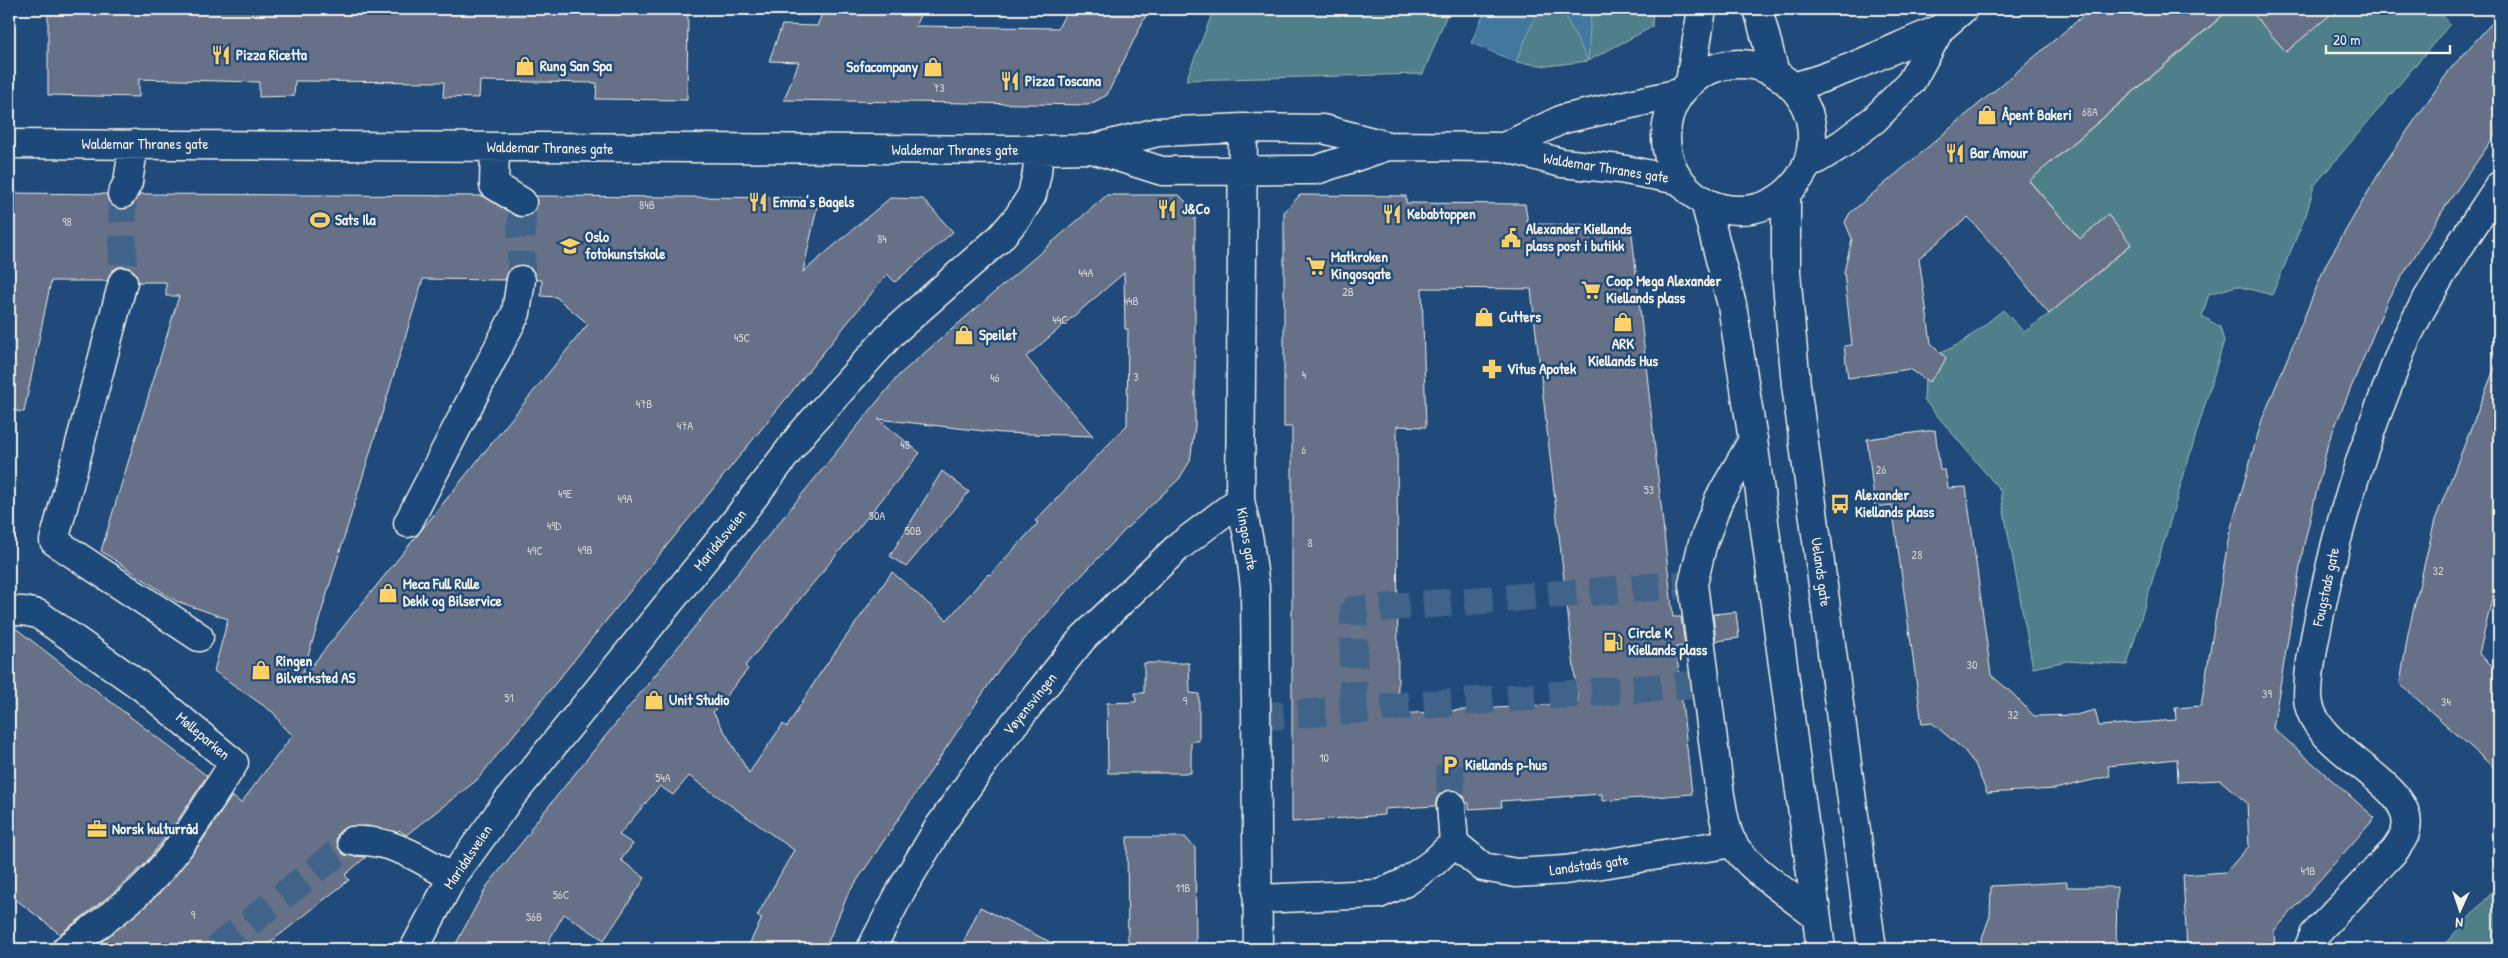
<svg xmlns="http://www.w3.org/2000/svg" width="2508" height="958" viewBox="0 0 2508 958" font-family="'Patrick Hand',sans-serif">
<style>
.green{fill:#50808a;stroke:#a2b8b9}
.water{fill:#42789f;stroke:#89a8bc}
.building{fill:#667086;stroke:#f4f1e8;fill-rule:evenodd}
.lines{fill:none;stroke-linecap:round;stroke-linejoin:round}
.minor-tunnel{stroke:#3f638a;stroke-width:28;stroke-dasharray:28 14;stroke-linecap:butt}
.minor-casing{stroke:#f4f1e8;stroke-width:31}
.major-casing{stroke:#f4f1e8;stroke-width:31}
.minor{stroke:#1f4a7a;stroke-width:28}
.major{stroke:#1f4a7a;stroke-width:28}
.labels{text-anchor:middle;stroke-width:5;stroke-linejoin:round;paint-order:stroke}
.number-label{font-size:12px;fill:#d0d1d0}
.poi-label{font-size:15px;font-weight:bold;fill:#f4f1e8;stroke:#1f4a7a;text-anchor:start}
.street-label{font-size:15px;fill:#f4f1e8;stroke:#1f4a7a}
</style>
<rect width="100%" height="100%" fill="#1f4a7a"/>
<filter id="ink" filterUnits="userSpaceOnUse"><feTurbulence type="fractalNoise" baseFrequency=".02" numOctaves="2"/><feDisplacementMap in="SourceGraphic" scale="10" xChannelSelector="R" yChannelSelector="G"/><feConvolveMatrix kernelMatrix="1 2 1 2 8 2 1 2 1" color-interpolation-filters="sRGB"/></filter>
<g filter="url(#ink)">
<path class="green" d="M1214,9H1449L1423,74L1186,80Z
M1532,9H1653L1652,27L1588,61L1547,66L1516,62Z
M2231,9H2436L2450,24L2314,186L2306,215L2272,295L2237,286L2209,294L2202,316L2220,327L2224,341L2127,665L2067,661L2033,668L2000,490L1924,400L1925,377C1940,375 1943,366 1941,353L1963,342L2003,310L2024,332L2049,314L2131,245L2108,215L2080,239L2021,171L2059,156Z
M2499,885V949H2440Z"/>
<path class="water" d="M1486,9H1519L1535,17L1516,62L1471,43Z
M1562,9H1591L1588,61Z"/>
<path class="building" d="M48,9H688L687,100L596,99L597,83L480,81L479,98L443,97L444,82L295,81L294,96L259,97V82L139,79V97L48,95Z
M824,9H923L915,26L1058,28L1068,9H1149L1107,95L1088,105L784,100L799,62L769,61L782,25L817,26Z
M2091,9H2230L2029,181L2080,239L2108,215L2131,244L2049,314L2017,273L1968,217L1919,258L1931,343L1946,358L1940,369L1929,382L1910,369L1848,378L1844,346L1852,345L1844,272L1852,239L1845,222L1850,213Z
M2249,9H2337L2286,52Z
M2499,15V130L2447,204L2388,299L2328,443L2303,549L2273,728L2375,818L2274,931L2275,949H2187L2183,875L2226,872L2249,846L2247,803L2220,780L2178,782L2177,759L2108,766L2110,776L2055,789L1987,793L1975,764L1963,749L1932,723L1922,724L1892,505L1875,507L1867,439L1935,430L1940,470H1945L1948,488L1966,487L1991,675L2012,693L2034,716L2076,715L2095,710L2099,726L2176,720L2175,708L2201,706L2229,535L2262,420L2326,264L2385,163L2451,68Z
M9,193L107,194L109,203L115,208L122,210L131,207L140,194L483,196L514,215L522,218L530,215L535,210L538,203L536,196L819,198L803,272L890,198L923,199L953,232L895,282L887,274L477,780L406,835L399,830L397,832L368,826L344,828L338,833L336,840L339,849L344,855L366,857L345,875L349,880L262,949H92L133,917L166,887L200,844L232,796L241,803L293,735L283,727L274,713L214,671L228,619L176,601L101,551L179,296H166V282H138L134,271L127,267H118L112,271L107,281H51L24,412L9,410ZM516,265H523L530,268L536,280H542L541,296L556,297L588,324L301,679L423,279L505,280L509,271Z
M1107,195H1179L1195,211V426L1190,461L1179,479L1128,527L1063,595L1002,665L848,894L825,949H747L762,918L757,916L794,850L689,776L673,795L660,786L619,835L633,844L621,860L645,878L604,940L564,914L544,949H453L487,886L531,831L530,829L899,375ZM1124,273L1125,329H1128L1127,425L1035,521L1038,523L990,575L988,574L947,620L892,572L819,675L787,727L783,724L749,773L713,712L748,669L745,666L920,453L878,419L1002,433L1093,436L1026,357Z
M1300,195L1406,196V203L1525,204L1528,224L1631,225L1673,617H1681L1685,646L1676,647L1692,794L1602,801V794L1501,801L1502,807L1469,809V803H1466L1464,796L1458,791L1450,789L1442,792L1437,798L1435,806L1384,809V815L1292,822V427H1284V212ZM1422,288L1531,289L1578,703L1398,714L1397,426L1426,427Z
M2497,362L2499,363V570L2479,654L2499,672V772L2400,684L2408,633L2435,520Z
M942,471L969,492L906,567L890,556Z
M1736,612L1739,638L1716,641L1713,614Z
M9,627H14L207,776L174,826L144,865L113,893L60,934L9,894Z
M1144,663H1189L1190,693L1199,694V741H1191V773H1108L1107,703L1136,702L1135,693H1144Z
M1127,837H1185L1195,848L1196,949H1128Z
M2067,882V887H2117L2116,949H1978L1990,916L1991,886Z
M980,907L1064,949H960Z"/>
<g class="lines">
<path class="minor-tunnel" d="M122,194L123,282
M521,280L522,202
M1353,709L1354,610L1693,584
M1256,717L1706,684
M1450,765L1451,805
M216,949L352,841"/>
<defs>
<path id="minor" d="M1792,87C1844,74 1891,49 1940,29
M1243,128L1240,500L1249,541L1255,587L1258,949
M9,144L1039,150L1091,149L1158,132L1243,128L1323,129L1388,146L1504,147L1562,163L1620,169L1679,180
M495,147L494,185L522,202
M1504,147L1563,119L1680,93
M1092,149L1162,171L1305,170H1316L1388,146
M1806,166L1842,144L1875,119L1911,82L1940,29L1963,9
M122,194L128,182L134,144
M123,282L54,541L199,637
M1753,440L1719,499L1702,546L1693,584L1720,795C1723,810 1725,831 1733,844C1749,869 1793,897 1816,916
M408,523L516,313L521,280
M9,611H23L38,614L142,687L234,763C209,801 186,842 155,876C129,904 96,926 66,949
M352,841C390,839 421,858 452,878
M1454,843L1483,867L1516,873L1565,870L1733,843
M1258,899L1379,894L1406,882L1434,862L1454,843L1451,805
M414,949L452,878L507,802L733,524L804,431L892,333L1000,238L1018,217L1032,195L1037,173L1039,150
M871,949L902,889L939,827L993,750L1083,638L1177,548L1240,500
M2308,949L2314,935L2395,850C2398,845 2403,839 2405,833C2422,783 2308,752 2308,696C2308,663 2320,613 2327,581C2342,513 2363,447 2389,383C2396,365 2402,345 2412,327C2437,278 2469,232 2499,186"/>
<path id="major" d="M1758,9L1775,73
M1666 137a73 73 0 1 1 146 0a73 73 0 1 1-146 0Z
M1690,82L1702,9
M1786,193V272L1796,385L1872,949
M1705,202L1732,305L1753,440L1821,949"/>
</defs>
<use href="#minor" class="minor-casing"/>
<use href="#major" class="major-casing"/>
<use href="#minor" class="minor"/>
<use href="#major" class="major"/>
</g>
</g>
<defs>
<symbol id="restaurant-bare" viewBox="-9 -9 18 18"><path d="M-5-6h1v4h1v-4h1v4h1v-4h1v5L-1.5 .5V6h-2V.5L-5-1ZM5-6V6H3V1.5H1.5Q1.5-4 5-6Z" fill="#ffd166" stroke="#1f4a7a" stroke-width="2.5" paint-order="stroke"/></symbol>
<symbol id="shop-bare" viewBox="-9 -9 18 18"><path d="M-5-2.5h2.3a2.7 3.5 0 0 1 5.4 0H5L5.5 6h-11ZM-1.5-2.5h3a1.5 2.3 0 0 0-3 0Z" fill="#ffd166" stroke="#1f4a7a" stroke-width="2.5" paint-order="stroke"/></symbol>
<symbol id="stadium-bare" viewBox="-9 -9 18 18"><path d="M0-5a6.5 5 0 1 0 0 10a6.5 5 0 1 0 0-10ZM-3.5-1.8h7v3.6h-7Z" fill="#ffd166" stroke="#1f4a7a" stroke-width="2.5" paint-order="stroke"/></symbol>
<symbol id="civic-bare" viewBox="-9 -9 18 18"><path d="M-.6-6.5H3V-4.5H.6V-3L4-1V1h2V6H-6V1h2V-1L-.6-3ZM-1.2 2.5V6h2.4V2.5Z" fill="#ffd166" stroke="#1f4a7a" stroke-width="2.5" paint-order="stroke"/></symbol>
<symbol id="school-bare" viewBox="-9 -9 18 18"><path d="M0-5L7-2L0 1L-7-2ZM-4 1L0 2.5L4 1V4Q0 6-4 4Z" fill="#ffd166" stroke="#1f4a7a" stroke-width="2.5" paint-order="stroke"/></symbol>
<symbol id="supermarket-bare" viewBox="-9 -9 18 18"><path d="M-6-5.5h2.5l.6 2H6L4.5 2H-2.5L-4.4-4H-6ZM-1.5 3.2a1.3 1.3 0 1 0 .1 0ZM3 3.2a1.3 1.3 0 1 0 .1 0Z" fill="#ffd166" stroke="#1f4a7a" stroke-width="2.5" paint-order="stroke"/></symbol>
<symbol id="pharmacy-bare" viewBox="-9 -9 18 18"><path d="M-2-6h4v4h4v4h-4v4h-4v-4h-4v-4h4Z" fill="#ffd166" stroke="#1f4a7a" stroke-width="2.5" paint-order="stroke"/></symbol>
<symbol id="bus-bare" viewBox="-9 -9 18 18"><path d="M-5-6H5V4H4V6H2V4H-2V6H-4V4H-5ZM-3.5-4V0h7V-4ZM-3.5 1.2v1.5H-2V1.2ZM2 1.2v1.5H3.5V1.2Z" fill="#ffd166" stroke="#1f4a7a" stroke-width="2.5" paint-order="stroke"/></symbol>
<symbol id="fuel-bare" viewBox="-9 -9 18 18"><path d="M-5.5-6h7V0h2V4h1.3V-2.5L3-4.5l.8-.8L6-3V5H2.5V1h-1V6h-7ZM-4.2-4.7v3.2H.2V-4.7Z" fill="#ffd166" stroke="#1f4a7a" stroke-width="2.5" paint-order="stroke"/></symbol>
<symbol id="parking-bare" viewBox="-9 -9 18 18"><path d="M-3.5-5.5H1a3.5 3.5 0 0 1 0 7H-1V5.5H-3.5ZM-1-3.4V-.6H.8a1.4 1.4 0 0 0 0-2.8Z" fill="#ffd166" stroke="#1f4a7a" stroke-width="2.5" paint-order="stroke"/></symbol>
<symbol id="office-bare" viewBox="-9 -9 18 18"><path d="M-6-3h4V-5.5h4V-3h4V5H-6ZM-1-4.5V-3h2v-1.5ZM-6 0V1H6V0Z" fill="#ffd166" stroke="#1f4a7a" stroke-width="2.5" paint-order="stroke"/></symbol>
</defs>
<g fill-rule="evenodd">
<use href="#restaurant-bare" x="207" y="41" width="28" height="28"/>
<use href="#shop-bare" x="511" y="52" width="28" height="28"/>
<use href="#shop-bare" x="919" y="53" width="28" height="28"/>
<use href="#restaurant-bare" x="996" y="67" width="28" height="28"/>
<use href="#shop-bare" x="1973" y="101" width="28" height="28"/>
<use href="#restaurant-bare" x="1941" y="139" width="28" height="28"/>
<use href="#restaurant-bare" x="744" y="188" width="28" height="28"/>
<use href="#restaurant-bare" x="1153" y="195" width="28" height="28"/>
<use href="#restaurant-bare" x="1378" y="200" width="28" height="28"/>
<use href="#stadium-bare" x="306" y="206" width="28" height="28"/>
<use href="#civic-bare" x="1497" y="224" width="28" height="28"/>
<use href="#school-bare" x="556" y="232" width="28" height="28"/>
<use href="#supermarket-bare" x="1302" y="252" width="28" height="28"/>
<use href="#supermarket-bare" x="1577" y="276" width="28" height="28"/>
<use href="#shop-bare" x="1470" y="303" width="28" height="28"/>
<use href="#shop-bare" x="1609" y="308" width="28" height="28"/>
<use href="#shop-bare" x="950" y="321" width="28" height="28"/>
<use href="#pharmacy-bare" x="1478" y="355" width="28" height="28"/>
<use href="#bus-bare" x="1826" y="490" width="28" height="28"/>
<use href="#shop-bare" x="374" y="579" width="28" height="28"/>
<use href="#fuel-bare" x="1599" y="628" width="28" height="28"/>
<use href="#shop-bare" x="247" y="656" width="28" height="28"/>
<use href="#shop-bare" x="640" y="686" width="28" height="28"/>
<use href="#parking-bare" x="1436" y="751" width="28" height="28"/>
<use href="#office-bare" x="83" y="815" width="28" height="28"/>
</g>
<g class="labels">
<g class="number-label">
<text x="939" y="92">73</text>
<text x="2090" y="116">68A</text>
<text x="647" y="209">84B</text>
<text x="67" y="226">98</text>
<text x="882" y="243">84</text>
<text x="1086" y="277">44A</text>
<text x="1348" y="296">2B</text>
<text x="1131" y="305">44B</text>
<text x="1060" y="324">44C</text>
<text x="742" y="342">45C</text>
<text x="1304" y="379">4</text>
<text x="1136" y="381">3</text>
<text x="995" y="382">46</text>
<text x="644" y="408">47B</text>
<text x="685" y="430">47A</text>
<text x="905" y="449">48</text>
<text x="1304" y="454">6</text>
<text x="1881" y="474">26</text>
<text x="1649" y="494">53</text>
<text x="565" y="498">49E</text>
<text x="625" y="503">49A</text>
<text x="877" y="520">50A</text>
<text x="554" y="530">49D</text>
<text x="913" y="535">50B</text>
<text x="1310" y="547">8</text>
<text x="585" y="554">49B</text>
<text x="535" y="555">49C</text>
<text x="1917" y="559">28</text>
<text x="2438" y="575">32</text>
<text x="1972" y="669">30</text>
<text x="2267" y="698">39</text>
<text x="509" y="702">51</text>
<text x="1185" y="705">9</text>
<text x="2446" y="706">34</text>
<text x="2013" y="719">32</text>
<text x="1324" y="762">10</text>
<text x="663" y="782">54A</text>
<text x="2308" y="875">41B</text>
<text x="1183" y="892">11B</text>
<text x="561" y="899">56C</text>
<text x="193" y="919">9</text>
<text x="534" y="921">56B</text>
</g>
<g class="poi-label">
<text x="236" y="60">Pizza Ricetta</text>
<text x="540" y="71">Rung San Spa</text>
<text x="918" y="72" text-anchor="end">Sofacompany</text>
<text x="1025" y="86">Pizza Toscana</text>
<text x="2002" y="120">Åpent Bakeri</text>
<text x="1970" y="158">Bar Amour</text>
<text x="773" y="207">Emma’s Bagels</text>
<text x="1182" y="214">J&amp;Co</text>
<text x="1407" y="219">Kebabtoppen</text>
<text x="335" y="225">Sats Ila</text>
<text x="1526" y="234">Alexander Kiellands<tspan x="1526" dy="17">plass post i butikk</tspan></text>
<text x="585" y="242">Oslo<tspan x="585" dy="17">fotokunstskole</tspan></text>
<text x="1331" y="262">Matkroken<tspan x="1331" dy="17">Kingosgate</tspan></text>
<text x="1606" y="286">Coop Mega Alexander<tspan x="1606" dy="17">Kiellands plass</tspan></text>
<text x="1499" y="322">Cutters</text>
<text x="979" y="340">Speilet</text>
<text x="1623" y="349" text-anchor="middle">ARK<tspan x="1623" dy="17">Kiellands Hus</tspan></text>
<text x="1507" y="374">Vitus Apotek</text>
<text x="1855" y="500">Alexander<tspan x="1855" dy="17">Kiellands plass</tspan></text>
<text x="403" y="589">Meca Full Rulle<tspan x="403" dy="17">Dekk og Bilservice</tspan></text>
<text x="1628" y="638">Circle K<tspan x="1628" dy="17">Kiellands plass</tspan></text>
<text x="276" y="666">Ringen<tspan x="276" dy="17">Bilverksted AS</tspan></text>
<text x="669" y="705">Unit Studio</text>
<text x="1465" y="770">Kiellands p-hus</text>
<text x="112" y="834">Norsk kulturråd</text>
</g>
<g class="street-label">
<text x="145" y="149">Waldemar Thranes gate</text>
<text transform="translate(550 148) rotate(1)" y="5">Waldemar Thranes gate</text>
<text x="955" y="155">Waldemar Thranes gate</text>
<text transform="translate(1606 168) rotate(9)" y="5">Waldemar Thranes gate</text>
<text transform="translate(1247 539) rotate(80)" y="5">Kingos gate</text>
<text transform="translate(720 540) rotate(-51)" y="5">Maridalsveien</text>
<text transform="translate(1821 572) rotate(82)" y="5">Uelands gate</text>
<text transform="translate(2326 587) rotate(-78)" y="5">Fougstads gate</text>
<text transform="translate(1030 704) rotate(-51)" y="5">Vøyensvingen</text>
<text transform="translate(203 736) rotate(40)" y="5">Mølleparken</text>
<text transform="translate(468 857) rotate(-56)" y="5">Maridalsveien</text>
<text transform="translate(1589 865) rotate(-8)" y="5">Landstads gate</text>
</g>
</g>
<rect width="2508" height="958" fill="none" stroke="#1f4a7a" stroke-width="30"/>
<rect x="15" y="15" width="2478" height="928" fill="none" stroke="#f4f1e8" stroke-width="2" filter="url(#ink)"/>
<g transform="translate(2460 910) rotate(183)" stroke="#1f4a7a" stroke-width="4" paint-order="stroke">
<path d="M0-4L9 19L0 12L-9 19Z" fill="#f4f1e8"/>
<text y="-8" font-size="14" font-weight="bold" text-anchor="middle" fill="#f4f1e8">N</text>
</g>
<path d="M2326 45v8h124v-8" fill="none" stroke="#f4f1e8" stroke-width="2.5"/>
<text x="2333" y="45" font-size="15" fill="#f4f1e8" stroke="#1f4a7a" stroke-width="4" paint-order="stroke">20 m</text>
</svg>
